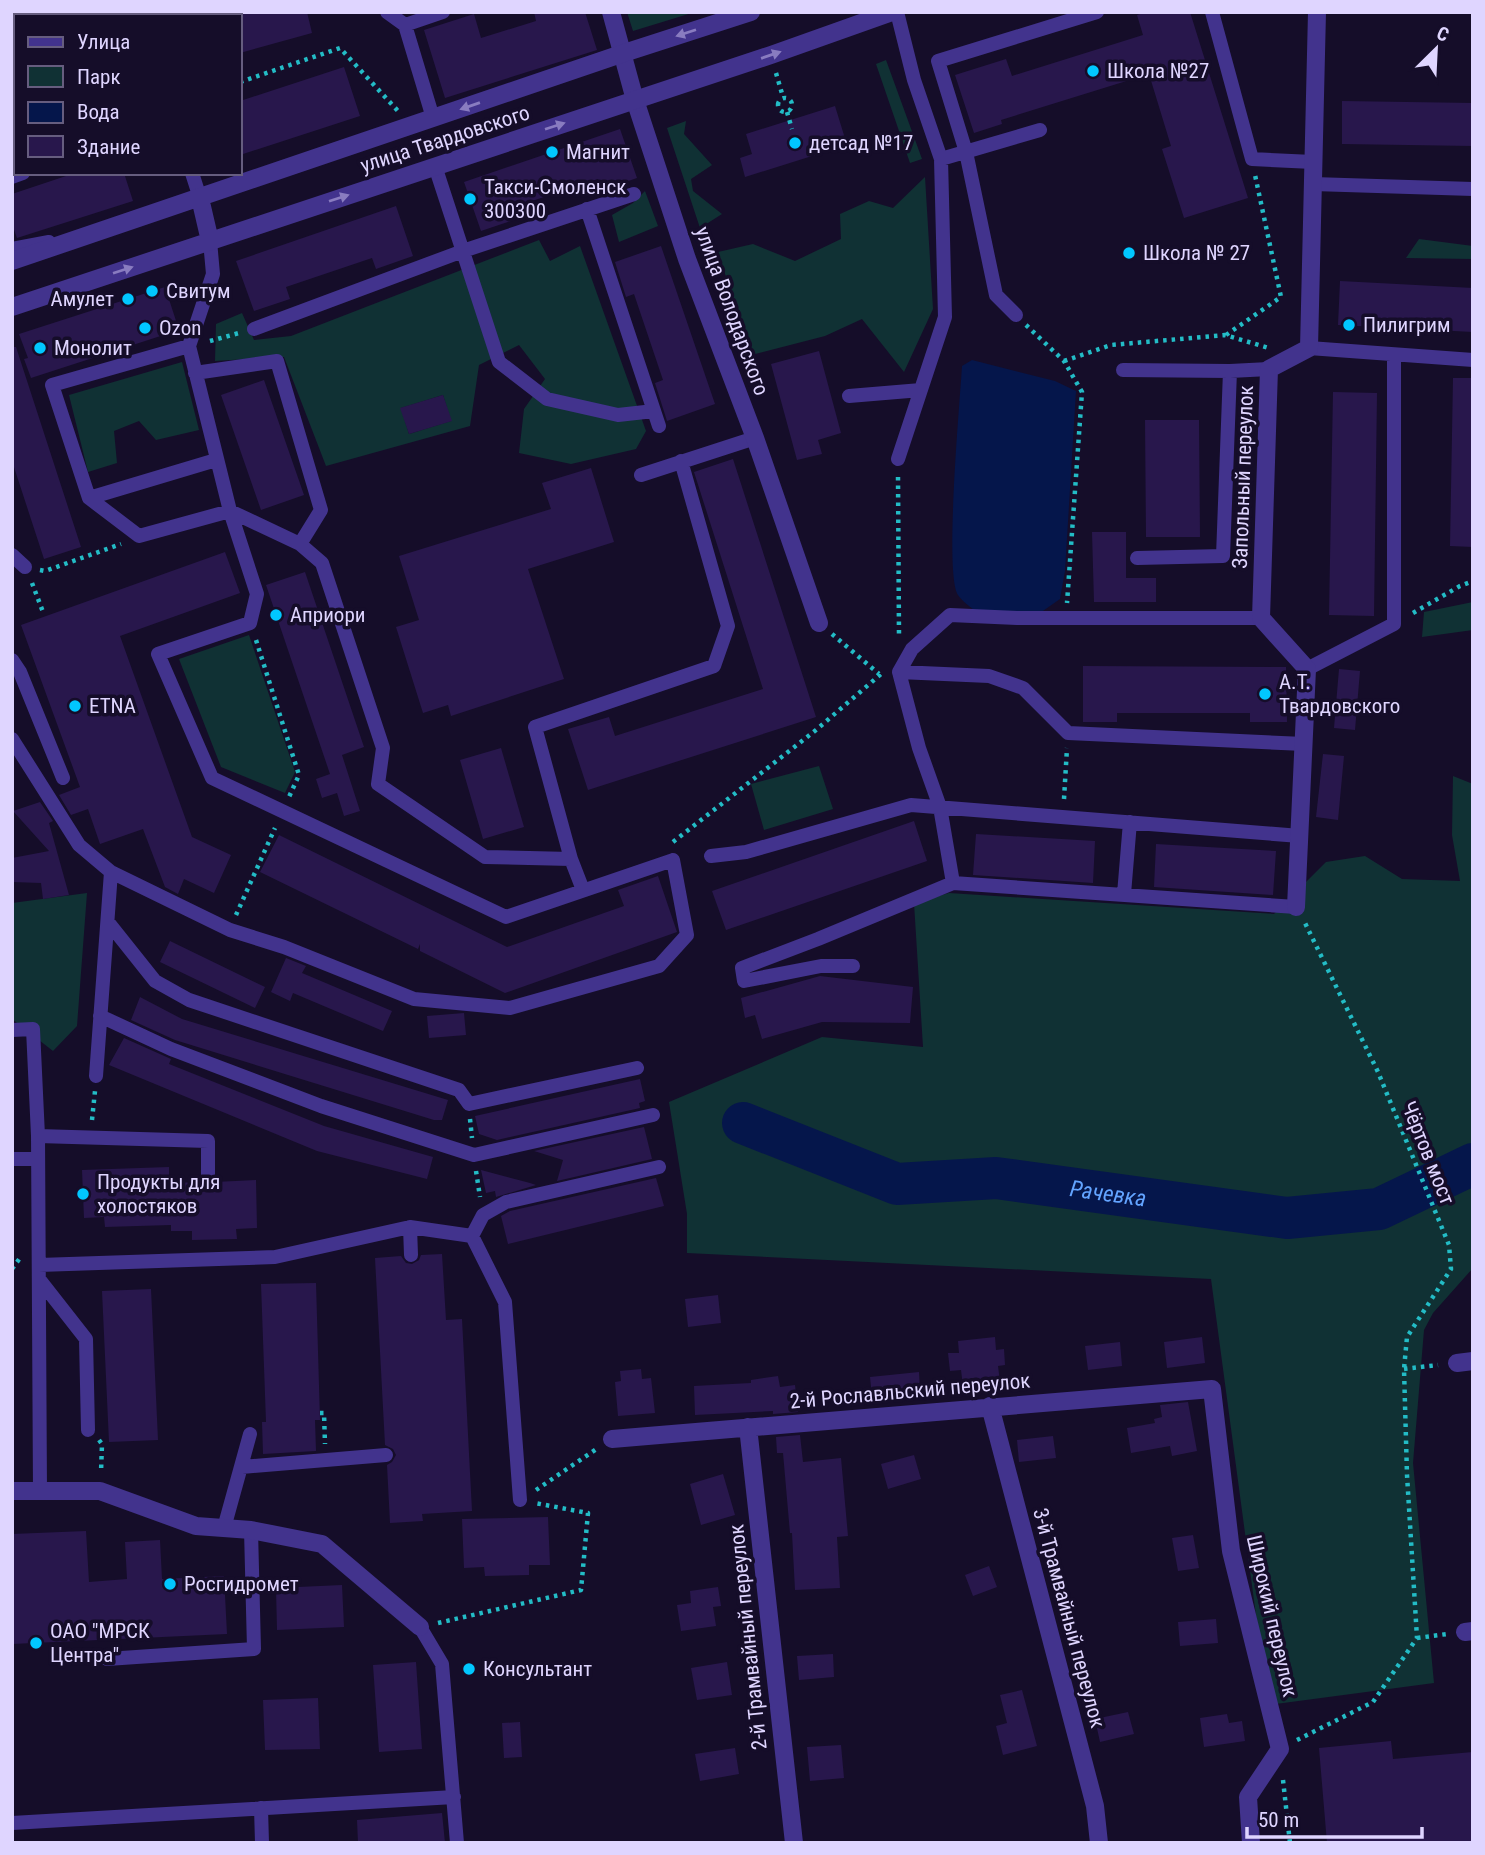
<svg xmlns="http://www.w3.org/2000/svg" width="1485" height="1855" viewBox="0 0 1485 1855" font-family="'Roboto Condensed',sans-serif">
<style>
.green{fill:#103134;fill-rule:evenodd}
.water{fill:#05164b}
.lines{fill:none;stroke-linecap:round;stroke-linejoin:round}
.river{stroke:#05164b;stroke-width:42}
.building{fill:#28174c}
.path{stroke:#23bcc6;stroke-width:4.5;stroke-dasharray:3.5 5;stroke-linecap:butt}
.service{stroke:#42338d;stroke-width:14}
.minor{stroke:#42338d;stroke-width:18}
.tertiary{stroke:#42338d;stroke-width:18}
.oneway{fill:#897cc0}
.poi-dot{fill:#01c7ff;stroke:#150d29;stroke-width:2.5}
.labels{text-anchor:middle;stroke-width:7;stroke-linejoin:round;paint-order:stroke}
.poi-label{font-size:21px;fill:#dfd5ff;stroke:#150d29;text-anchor:start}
.street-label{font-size:21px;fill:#dfd5ff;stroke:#150d29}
.water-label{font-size:23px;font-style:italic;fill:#63a4ff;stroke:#150d29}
</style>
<rect width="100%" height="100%" fill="#150d29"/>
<path class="green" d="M627,12H695L633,31Z
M886,60L922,159L910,163L876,64Z
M686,121L684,134L712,165L691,179L693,191L722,214L700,228L667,128Z
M925,177L933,309L904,372L862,319L825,336L751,355L718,252L753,244L795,261L841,239L840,214L869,201L893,208Z
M645,191L658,226L619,242L612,215L633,203Z
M1419,239L1473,246V259L1406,258Z
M539,240L550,261L580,246L646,431L636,449L571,464L519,453L524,409L545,379L519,345L479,365L470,426L326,466L284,357L215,361L216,324L242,313L254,340L291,336ZM443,395L451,421L409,434L401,408Z
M182,362L199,430L156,440L139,421L114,431L117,463L88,472L69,395Z
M1473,602V630L1422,637L1424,612Z
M249,635L295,772L285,793L221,767L179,659Z
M819,766L833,809L764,830L751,784Z
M1453,776L1473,784V1268L1433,1313L1424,1330L1413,1463L1434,1683L1268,1705L1211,1279L687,1253V1214L669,1102L822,1037L923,1047L914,903L949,893L1274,914L1326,862L1365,856L1402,879L1460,881L1452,835Z
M87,893L77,1026L53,1051L12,1019V903Z"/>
<path class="water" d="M972,360L1055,381L1076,391L1065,571L1060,599L1040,613L974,610C969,606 962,601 958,595C944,574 960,401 962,366Z"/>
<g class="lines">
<path class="river" id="s1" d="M743,1123L897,1184L996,1178L1287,1218L1379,1209L1473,1164"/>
</g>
<path class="building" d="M240,12H307L312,33L240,53Z
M534,12H585L597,50L445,98L424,30L474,14L481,38L536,21Z
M1146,12H1190L1248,198L1184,218L1162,149L1171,146L1149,74L1001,120L1002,124L974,133L955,75L1006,59L1012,76L1143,35L1137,15Z
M344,67L360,116L240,155V101Z
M1342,101L1473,103V146L1342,144Z
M835,106L847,145L745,177L740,158L752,154L746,134Z
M620,129L637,178L602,190L598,179L514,207L517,219L481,231L464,182Z
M75,173H124L133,201L17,238L12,224V194Z
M396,206L413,256L376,269L372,258L286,287L290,299L254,311L236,261Z
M661,246L715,404L667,421L655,383L663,380L634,294L626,297L615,262Z
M1340,281L1473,288V332L1338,325Z
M165,287L179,330L31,378L24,359L28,358L19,334Z
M12,347H16L81,547L44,559L12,461Z
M819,351L841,433L818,440L822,454L797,460L771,364Z
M1453,378H1473V547L1450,546Z
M264,380L304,495L261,510L221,395Z
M1333,392L1377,393L1374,616L1329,615Z
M443,395L452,421L409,434L400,408Z
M1145,420H1199L1200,537H1146Z
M733,459L816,717L588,790L568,729L609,717L615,736L763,689L694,472Z
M591,468L614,542L528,569L564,679L451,716L448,705L423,713L396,627L419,620L399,556L551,509L542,483Z
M1092,532H1126V578H1156V602H1094Z
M225,552L240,593L120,636L192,837L231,855L214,893L184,879L178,894L165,887L143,829L100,844L88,809L71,815L59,795L80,787L21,625Z
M305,572L364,747L342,755L360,811L344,816L337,793L322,798L316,779L330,774L266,585Z
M1083,666L1286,667L1287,722H1250V713H1117V722H1083Z
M1339,669L1360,671L1355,730L1334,728Z
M501,748L524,827L483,839L460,760Z
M1323,754L1344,756L1338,820L1316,817Z
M40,802L53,821L49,823L69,895L43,899L41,883L12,882V858L49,851L13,811Z
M914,821L927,861L726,930L712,891Z
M976,834L1095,841L1093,883L973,875Z
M279,835L507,947L624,906L618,890L658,876L677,932L505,993L420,951V944L418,949L260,872Z
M1156,844L1276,851L1273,895L1154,887Z
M170,941L265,987L255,1008L160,962Z
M286,958L306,966L302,973L392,1011L383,1031L293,993L290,1001L271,992Z
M820,976L913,987L910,1023L822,1022L762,1039L755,1015L745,1018L741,998Z
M140,997L182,1019L448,1100L442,1120H434L175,1040L131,1020Z
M464,1013L466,1035L429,1038L427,1016Z
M124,1038L171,1059L169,1064L324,1126L433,1157L427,1179L317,1151L109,1065Z
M640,1079L645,1101L639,1103L640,1108L497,1140L479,1134L475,1116Z
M644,1127L652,1159L557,1181L563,1160L534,1151Z
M169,1167V1183L202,1182L209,1185L215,1182L256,1180L257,1228L236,1229L237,1239L192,1240V1231H171V1225L105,1227L104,1217L84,1218L82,1170Z
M481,1170L530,1183L536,1185L496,1197L495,1191L486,1193Z
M656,1178L664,1206L508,1244L501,1216L510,1211Z
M442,1254L446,1320L462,1319L472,1511L422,1514L423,1521L390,1523L387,1465L392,1462L396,1455L393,1449L385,1445L375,1258L401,1256L406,1263L412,1264L419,1260L421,1255Z
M316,1283L320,1420H315L316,1451L263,1454L262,1422H266L261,1284Z
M151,1289L158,1440L109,1442L102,1291Z
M718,1295L721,1323L688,1327L685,1299Z
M995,1337L996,1350L1004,1349L1005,1365L998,1366L1000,1382L963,1386L961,1370L950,1371L948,1353H959L958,1341Z
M1202,1337L1205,1363L1167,1368L1164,1342Z
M1120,1342L1122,1366L1088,1370L1085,1346Z
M641,1369L642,1379L651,1378L655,1413L618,1416L615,1382L621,1381L620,1371Z
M919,1372L920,1392L872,1396L870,1377Z
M778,1376L780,1387L795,1385L798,1412L773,1414V1411L695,1415L694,1386L751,1383V1380Z
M1188,1402L1197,1451L1172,1456L1170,1446L1131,1453L1127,1428L1155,1423L1154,1419L1162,1417L1160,1405Z
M800,1435L803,1462L841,1458L848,1536L837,1537L840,1588L795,1590L792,1533H790L783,1453H777L776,1437Z
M1053,1436L1056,1458L1019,1462L1017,1440Z
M914,1455L921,1479L888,1489L881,1464Z
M723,1474L735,1515L701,1525L690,1484Z
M548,1517L550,1565H529V1575L485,1576L484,1567L464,1568L462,1519Z
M86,1531L89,1582L127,1579L125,1542L160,1540L162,1579L224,1576L227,1634L12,1644V1534Z
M1193,1535L1199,1568L1178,1571L1172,1538Z
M989,1566L997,1587L973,1596L965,1575Z
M342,1585L344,1627L277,1630L276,1588Z
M718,1587L721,1606L713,1607L716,1626L681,1631L677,1605L691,1603L690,1591Z
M1216,1619L1218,1643L1180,1646L1178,1622Z
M833,1654L834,1677L799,1680L797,1656Z
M416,1662L422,1749L379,1752L373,1665Z
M727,1662L732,1695L697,1700L691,1668Z
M1022,1690L1037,1746L1003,1755L996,1726L1007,1723L1000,1695Z
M318,1698L320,1749L265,1750L263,1700Z
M1128,1712L1134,1734L1100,1742L1095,1719Z
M1227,1714L1229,1723L1242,1721L1245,1741L1204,1747L1200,1718Z
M520,1722L522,1757L504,1758L502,1723Z
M1391,1741L1393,1759L1473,1752V1843H1327L1319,1748Z
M841,1745L844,1778L810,1781L807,1747Z
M735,1748L739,1774L700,1781L695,1754Z
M442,1813L445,1843H358L357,1820Z"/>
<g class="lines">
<path class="path" d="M776,73L783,97
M240,82L340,48L398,111
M778 105a7 7 0 1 1 14 0a7 7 0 1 1-14 0Z
M787,112L792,129
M1026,325L1064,361L1082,392L1067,603
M1226,335L1281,297L1255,175
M210,341L239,333
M1064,361L1111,345L1225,335L1269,348
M898,477L899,636
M40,570L45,571L121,544
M32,583L43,612
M1413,613L1460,586L1473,581
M832,634L879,674
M256,640L299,775L289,797
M1064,799L1067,748
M673,842L816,730L881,674
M236,915L275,828
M470,1119L472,1138
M92,1120L95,1091
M476,1171L480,1197
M12,1269L20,1258
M1404,1369L1438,1365
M320,1413H324L325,1444
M99,1440L102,1444L101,1472
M536,1490L598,1448
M438,1623L581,1590L588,1513L535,1503
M1417,1638L1447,1634
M1297,1740L1373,1702L1417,1638L1407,1475L1404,1369L1407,1337L1451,1269L1449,1245L1378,1072L1305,923
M1283,1780L1290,1843"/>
<path class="service" d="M33,12L34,16
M138,12L139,16
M387,12L405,25L433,118
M897,12L914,80L941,159L945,317L898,459
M1212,12L1252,159L1313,162
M405,25L443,12
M12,52H16
M941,159L1040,130
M435,166L499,362L547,399L618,415L654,411
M192,173L200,198
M12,177L23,173
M1313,184L1473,189
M587,209L659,426
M12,249L49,242
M1016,315L996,295L966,152L938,61L1097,12
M254,329L463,251L634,194
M189,346L52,385L89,498L139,536L230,511L300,544L322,563L383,748L378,784L485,857L571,859
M1309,348L1473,360
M1123,370L1230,371
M195,373L277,361L321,510L300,544
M849,396L921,390
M641,475L755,438
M89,498L216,460
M12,555L25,567
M1137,558L1223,556L1230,371L1269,369
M12,660L20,672L63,778
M1307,669L1394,624V356
M899,672L989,676L1023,688L1068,733L1304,744
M12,739L79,845L111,872L230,930L284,947L414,999L510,1008L659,966L687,935L673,860L506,917L212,778L158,654L250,623L257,594L230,511L189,346L213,274L210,241
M711,856L746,852L911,805L1300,836
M953,883L940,807L919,748L899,672L912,649L950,615L1017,618H1261
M583,890L571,859L535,727L714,666L728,626L681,461
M1124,894L1130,822
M108,922L155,981L189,1000L459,1090L469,1104L637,1068
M853,966H821L744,981L742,968L818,939L953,883L1296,907
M100,1016L171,1049L321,1106L474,1155L653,1115
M12,1030L33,1029L38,1136
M96,1076L111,872
M12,1159H38
M410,1227L411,1255
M472,1236L483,1215L506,1202L659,1167
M39,1265L275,1257L410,1227L472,1236L505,1302L520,1500
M39,1279L86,1339L88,1430
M242,1467L386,1455
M40,1491L38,1136L208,1141V1175
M224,1528L250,1434
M420,1627L442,1664L457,1843
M107,1659L254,1649L251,1530
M261,1808L262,1843
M12,1823L454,1797"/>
<path class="minor" d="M611,12L635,100L687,259L755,438L819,623
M1296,907L1307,669L1261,618L1269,369L1309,348L1317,12
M1457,1363L1473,1361
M990,1406L1095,1806L1099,1843
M748,1427L794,1843
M612,1439L1212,1389L1231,1551L1280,1749L1248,1797L1251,1843
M12,1491H100L196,1526L251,1530L322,1544L420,1627
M1465,1632L1473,1631"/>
<path class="tertiary" d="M200,198L210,241
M12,261L624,53L751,12
M12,307L771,55L892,12"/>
</g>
<defs><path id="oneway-solid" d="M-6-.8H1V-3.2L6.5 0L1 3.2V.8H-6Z" transform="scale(1.75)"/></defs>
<g class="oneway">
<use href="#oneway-solid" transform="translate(686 33) rotate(162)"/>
<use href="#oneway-solid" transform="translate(771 55) rotate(-19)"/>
<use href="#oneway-solid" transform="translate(470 106) rotate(161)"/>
<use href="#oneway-solid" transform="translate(555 126) rotate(-18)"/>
<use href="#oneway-solid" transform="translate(339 198) rotate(-18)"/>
<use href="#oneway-solid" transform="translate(123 270) rotate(-18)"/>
</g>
<g class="poi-dot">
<circle cx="1093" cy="71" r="7"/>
<circle cx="795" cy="143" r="7"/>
<circle cx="552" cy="152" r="7"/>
<circle cx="470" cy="199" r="7"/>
<circle cx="1129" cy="253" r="7"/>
<circle cx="152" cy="291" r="7"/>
<circle cx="128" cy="299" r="7"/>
<circle cx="1349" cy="325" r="7"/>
<circle cx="145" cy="328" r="7"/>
<circle cx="40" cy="348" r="7"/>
<circle cx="276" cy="615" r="7"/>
<circle cx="1265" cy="694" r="7"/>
<circle cx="75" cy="706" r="7"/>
<circle cx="83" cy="1194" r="7"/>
<circle cx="170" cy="1584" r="7"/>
<circle cx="36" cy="1643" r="7"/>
<circle cx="469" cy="1669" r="7"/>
</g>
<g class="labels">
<g class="poi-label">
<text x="1107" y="78">Школа №27</text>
<text x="809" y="150">детсад №17</text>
<text x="566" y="159">Магнит</text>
<text x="484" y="194">Такси-Смоленск<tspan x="484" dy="24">300300</tspan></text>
<text x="1143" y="260">Школа № 27</text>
<text x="166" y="298">Свитум</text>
<text x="114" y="306" text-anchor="end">Амулет</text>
<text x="1363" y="332">Пилигрим</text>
<text x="159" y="335">Ozon</text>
<text x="54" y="355">Монолит</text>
<text x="290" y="622">Априори</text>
<text x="1279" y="689">А.Т.<tspan x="1279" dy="24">Твардовского</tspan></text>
<text x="89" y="713">ETNA</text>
<text x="97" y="1189">Продукты для<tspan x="97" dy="24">холостяков</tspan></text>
<text x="184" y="1591">Росгидромет</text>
<text x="50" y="1638">ОАО "МРСК<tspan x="50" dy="24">Центра"</tspan></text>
<text x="483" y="1676">Консультант</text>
</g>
<g class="street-label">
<text transform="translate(445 139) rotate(-18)" y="7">улица Твардовского</text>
<text transform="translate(732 311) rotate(70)" y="7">улица Володарского</text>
<text transform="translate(1243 477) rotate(-88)" y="7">Запольный переулок</text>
<text transform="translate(1428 1153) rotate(68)" y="7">Чёртов мост</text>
<text transform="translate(910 1391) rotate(-5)" y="7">2-й Рославльский переулок</text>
<text transform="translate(1272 1616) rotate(77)" y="7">Широкий переулок</text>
<text transform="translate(1069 1618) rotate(75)" y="7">3-й Трамвайный переулок</text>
<text transform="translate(748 1637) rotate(-96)" y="7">2-й Трамвайный переулок</text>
</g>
<g class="water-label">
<text dy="8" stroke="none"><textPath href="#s1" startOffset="378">Рачевка</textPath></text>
</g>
</g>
<rect width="1485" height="1855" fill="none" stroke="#dfd5ff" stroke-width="28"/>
<rect x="14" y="14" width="228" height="161" fill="#150d29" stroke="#665d7f" stroke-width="2"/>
<rect x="28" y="37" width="35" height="10" fill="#42338d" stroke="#665d7f" stroke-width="2"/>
<text x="77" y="49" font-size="21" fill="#dfd5ff">Улица</text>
<rect x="28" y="66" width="35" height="21" fill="#103134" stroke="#665d7f" stroke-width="2"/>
<text x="77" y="84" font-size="21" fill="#dfd5ff">Парк</text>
<rect x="28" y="102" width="35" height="21" fill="#05164b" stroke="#665d7f" stroke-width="2"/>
<text x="77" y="119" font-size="21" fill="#dfd5ff">Вода</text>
<rect x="28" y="136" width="35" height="21" fill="#28174c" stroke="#665d7f" stroke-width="2"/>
<text x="77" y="154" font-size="21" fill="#dfd5ff">Здание</text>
<g transform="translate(1436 49) rotate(24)" stroke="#150d29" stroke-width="5" paint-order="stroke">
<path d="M0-5L12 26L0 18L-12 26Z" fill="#dfd5ff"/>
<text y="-10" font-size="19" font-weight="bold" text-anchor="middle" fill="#dfd5ff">С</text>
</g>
<path d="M1247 1827v10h175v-10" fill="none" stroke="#dfd5ff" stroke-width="3.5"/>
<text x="1258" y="1827" font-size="21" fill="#dfd5ff" stroke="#150d29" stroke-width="5" paint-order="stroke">50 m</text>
</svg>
